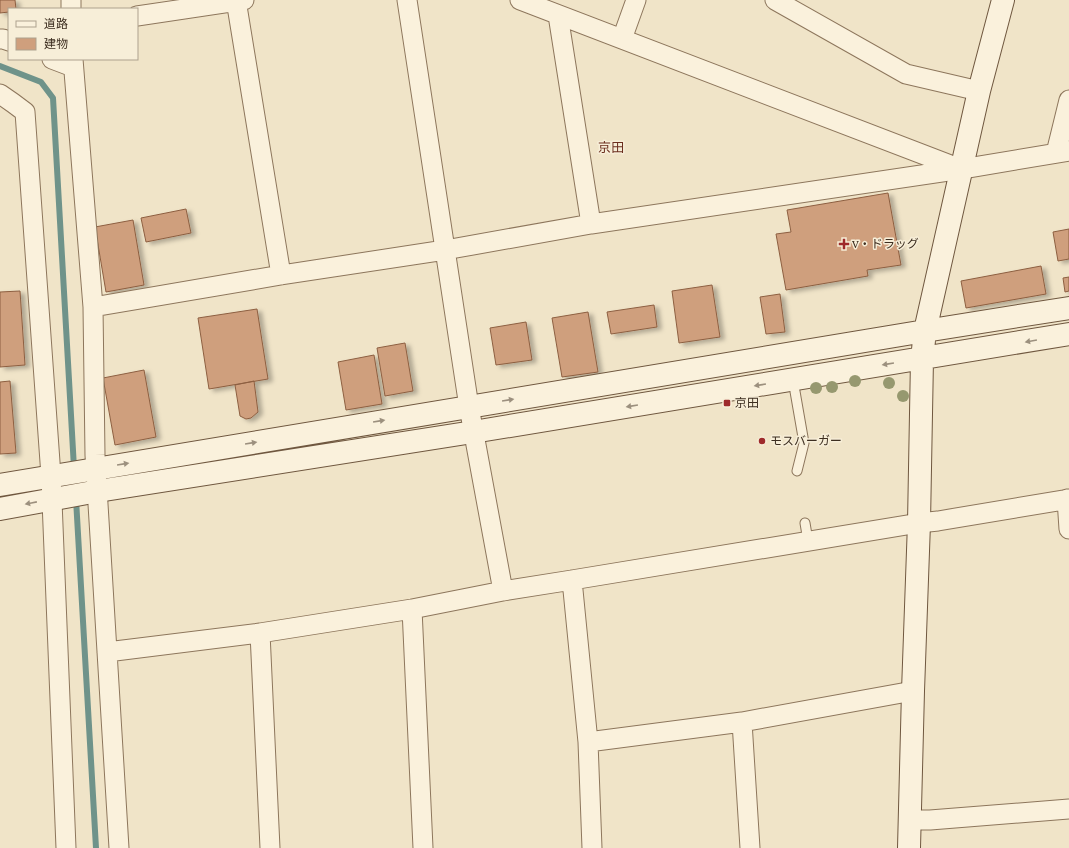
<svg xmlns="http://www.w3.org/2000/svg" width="1069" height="848" viewBox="0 0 1069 848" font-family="'Crimson Pro','Noto Sans JP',serif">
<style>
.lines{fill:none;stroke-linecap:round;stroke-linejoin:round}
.stream{stroke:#6f938a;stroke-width:6}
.building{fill:#cf9f7d;stroke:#8d5f41;filter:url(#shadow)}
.lane-casing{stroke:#8d765c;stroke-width:11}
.street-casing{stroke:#8d765c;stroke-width:21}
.secondary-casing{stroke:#6f573f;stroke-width:24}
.lane{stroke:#faf1dc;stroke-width:9}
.street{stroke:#faf1dc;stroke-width:19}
.secondary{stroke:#faf1dc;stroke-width:22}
.tree{fill:#96986f}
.oneway{fill:#9c907e}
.poi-dot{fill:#9e2a2b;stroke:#f7eed8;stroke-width:1.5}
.labels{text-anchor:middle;stroke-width:3;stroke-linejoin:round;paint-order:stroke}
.poi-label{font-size:12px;fill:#3d2e20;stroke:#f7eed8;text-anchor:start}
.neighbourhood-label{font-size:13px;fill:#6b2e1e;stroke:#f7eed8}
</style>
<defs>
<filter id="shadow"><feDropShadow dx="4.5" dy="2.5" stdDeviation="2" flood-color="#0004"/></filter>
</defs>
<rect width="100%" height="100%" fill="#f0e4c8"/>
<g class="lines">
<path class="stream" d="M0,66L41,82L53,98L74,468
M76,499L96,848"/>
</g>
<path class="building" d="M0,0H15L16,9H9V12L0,13Z
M888,193L901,265L867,270L868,276L786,290L776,234L791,232L787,210Z
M186,209L191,233L146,242L141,218Z
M133,220L144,285L106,292L95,227Z
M1069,229V259L1058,261L1053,232Z
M1041,266L1046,294L966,308L961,281Z
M1069,277V291L1065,292L1063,278Z
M712,285L720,337L679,343L672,291Z
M20,291L25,365L0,367V292Z
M780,294L785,332L766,334L760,297Z
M654,305L657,327L611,334L607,312Z
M257,309L268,379L209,389L198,318Z
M588,312L598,372L562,377L552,318Z
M526,322L532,360L496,365L490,328Z
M405,343L413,391L385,396L377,348Z
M374,355L382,404L346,410L338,362Z
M144,370L156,437L115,445L103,378Z
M10,381L16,453L0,454V382Z
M254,381L258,412L251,418L246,419L240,416L235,385Z"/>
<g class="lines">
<defs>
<path id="lane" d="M793,380L804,443L797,471
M805,523L808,541"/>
<path id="street" d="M71,0V9
M236,0L281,275
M407,0L469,407L503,591
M520,0L961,169
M775,0L906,74L979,91
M558,15L591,224
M137,16L244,0
M0,39H3L9,41
M622,39L636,0
M52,59L73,67
M73,59L93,307L95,455L119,848
M0,94L13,103L25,112L51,476L66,848
M1056,153L1069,100
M93,307L281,275L445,250L591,224L962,169L1069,151
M1067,499L1069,529
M572,580L588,742L592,848
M412,609L423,848
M260,633L270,848
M107,652L260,633L412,609L503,591L572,580L919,523L938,521L1069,499
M742,722L750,848
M588,742L742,722L913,691
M910,820H930L1069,809"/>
<path id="secondary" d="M0,485L925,331L1069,308
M0,509L98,491L473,432L1069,334
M909,848L913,691L919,523L922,359L925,331L979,91L1003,0"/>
</defs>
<use href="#lane" class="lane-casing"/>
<use href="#street" class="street-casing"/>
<use href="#secondary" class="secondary-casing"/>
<use href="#lane" class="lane"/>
<use href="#street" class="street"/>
<use href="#secondary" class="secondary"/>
</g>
<g class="tree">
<circle cx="855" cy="381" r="6"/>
<circle cx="889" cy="383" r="6"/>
<circle cx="832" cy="387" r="6"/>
<circle cx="816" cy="388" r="6"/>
<circle cx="903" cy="396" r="6"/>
</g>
<defs><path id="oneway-solid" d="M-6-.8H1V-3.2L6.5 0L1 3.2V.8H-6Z"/></defs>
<g class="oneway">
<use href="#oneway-solid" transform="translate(1031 341) rotate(170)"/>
<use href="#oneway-solid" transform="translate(888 364) rotate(171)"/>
<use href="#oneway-solid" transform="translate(760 385) rotate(171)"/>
<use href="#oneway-solid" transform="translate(508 400) rotate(-9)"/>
<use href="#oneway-solid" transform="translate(632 406) rotate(171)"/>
<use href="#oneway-solid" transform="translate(379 421) rotate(-9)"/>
<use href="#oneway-solid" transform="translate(251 443) rotate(-9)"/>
<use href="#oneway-solid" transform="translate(123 464) rotate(-9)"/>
<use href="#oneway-solid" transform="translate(31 503) rotate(169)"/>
</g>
<g class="poi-dot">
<path d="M842 238h4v4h4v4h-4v4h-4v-4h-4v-4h4z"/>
<rect x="723" y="399" width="8" height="8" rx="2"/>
<circle cx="762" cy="441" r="4"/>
</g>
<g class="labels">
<g class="poi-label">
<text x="852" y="248">V・ドラッグ</text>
<text x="735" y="407">京田</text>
<text x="770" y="445">モスバーガー</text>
</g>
<g class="neighbourhood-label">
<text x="611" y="152">京田</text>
</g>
</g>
<rect x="8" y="8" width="130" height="52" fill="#f7eed8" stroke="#ada18e"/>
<rect x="16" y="21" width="20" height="6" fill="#faf1dc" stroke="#ada18e"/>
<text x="44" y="28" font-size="12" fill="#3d2e20">道路</text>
<rect x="16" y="38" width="20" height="12" fill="#cf9f7d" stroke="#ada18e"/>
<text x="44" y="48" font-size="12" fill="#3d2e20">建物</text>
</svg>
